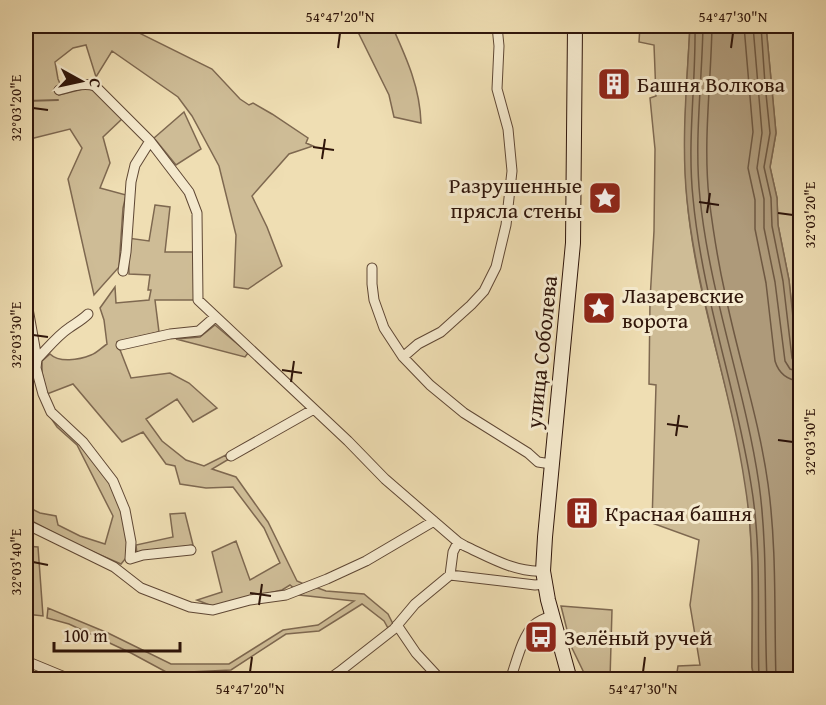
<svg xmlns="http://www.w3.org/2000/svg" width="826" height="705" viewBox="0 0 826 705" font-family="'Gentium Book Plus',serif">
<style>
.green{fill:#cebc96;stroke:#7e6850;stroke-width:1.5}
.water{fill:#ae9a7a;stroke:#7b654d;stroke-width:1.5}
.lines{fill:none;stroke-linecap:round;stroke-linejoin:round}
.shore{stroke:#6e5842;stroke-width:1.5}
.stream{stroke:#7b654d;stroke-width:2}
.minor-casing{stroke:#5f4734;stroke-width:11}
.secondary-casing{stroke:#2f150a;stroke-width:16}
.minor{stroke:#f5eace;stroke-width:9}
.secondary{stroke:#f5eace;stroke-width:14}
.ticks{fill:none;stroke:#2f150a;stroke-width:2}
.labels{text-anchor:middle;stroke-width:6;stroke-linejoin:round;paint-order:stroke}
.poi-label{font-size:22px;fill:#2f150a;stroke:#f5eace;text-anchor:start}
.street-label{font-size:22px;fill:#2f150a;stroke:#f5eace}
.neatline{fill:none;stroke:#2f150a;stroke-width:2}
.ticks-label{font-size:15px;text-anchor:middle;fill:#2f150a}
</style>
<rect width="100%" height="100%" fill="#efdeb3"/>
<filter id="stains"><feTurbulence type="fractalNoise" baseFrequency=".00333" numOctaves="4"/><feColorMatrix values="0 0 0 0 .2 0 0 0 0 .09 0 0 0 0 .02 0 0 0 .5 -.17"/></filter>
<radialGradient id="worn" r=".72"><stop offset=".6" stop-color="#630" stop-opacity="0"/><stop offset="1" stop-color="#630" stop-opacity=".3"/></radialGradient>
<path class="green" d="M26,26H129L133,30L212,69L240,99L249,105L253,103L272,114L308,138L306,143L313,146L289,154L252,196L267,227L282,266L248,289L234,287L236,235L219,166L192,116L178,97L112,51L96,77L86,45L73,48L55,62L58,79L61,86L59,95L91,87L123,118L103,137L110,163L100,188L126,195L123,208L119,267L94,295L68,179L82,148L70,129L26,140Z
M355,26H392C406,57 420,87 421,123L394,117L389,95Z
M640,26H690C687,83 682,141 687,198C695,296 732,389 746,486C754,546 752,607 752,667L754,679H676L678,666L700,665L690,605L699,540L652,523L656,385L649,384L650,300L654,231L655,149L650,98L656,96L654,45L639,42Z
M766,26H800V383L789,280L778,225L777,198L770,167L776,133Z
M184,112L201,149L176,165L154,138Z
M155,205L170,207L165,252H196L195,300H155L159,332L117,342L131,378L170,373L189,383L217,408L193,422L177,399L146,419L162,441L186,460L204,466L226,455L229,459L212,469L236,477L268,522L297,581L304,584L295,589L290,585L282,590L212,606L197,600L222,592L212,552L236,541L250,580L280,563L264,528L233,487L206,488L180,484L175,466L166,464L143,432L122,442L73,384L47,394L42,373V361L50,354C59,363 79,360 91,355C97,353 102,347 107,344L104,320L100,308L115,287L116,303L149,300L151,290H148L150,275L129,274L128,238L149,241Z
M215,325L248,353L245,357L176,339L200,337Z
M49,415L81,443L110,482L122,510L128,541L126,558L121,564L75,544L26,518V506L40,513L56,516L58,525L80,536L105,544L113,516L77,445L57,427Z
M185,513L193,545L137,554L136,545L173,537L170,514Z
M26,546L38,547L43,616L26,614Z
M315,587L326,591L364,594L388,614L393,624L388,628L384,621L362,604L319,631L286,634L231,670L168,673L131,653L69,624L47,618L48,608L108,633L171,664H229L283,630L318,625L354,601L299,595Z
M561,606L612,610L610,679H587L571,646Z"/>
<path class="water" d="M690,26H766L776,133L770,167L777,198L778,225L789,280L800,383V679H754L752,667C752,607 755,545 745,485C731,389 697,297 687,200C681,142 687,84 690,26Z"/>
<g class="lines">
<path class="shore" d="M695,26C696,83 687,141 693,198C702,296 736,388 751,484C762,548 757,615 759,680
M703,26C702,83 694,141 700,198C710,296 745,388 759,484C768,549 764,615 767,680
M712,26C711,83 703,141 709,198C713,230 718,262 725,293C738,357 759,419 768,484C777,549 774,615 776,680
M744,26L753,132L748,168L755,200V229L766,283L775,361C779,374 787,380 800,381
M753,26L762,133L757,168L764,199V228L775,282L785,361L790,369L800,372
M761,26L765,84L770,133L764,167L771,198L772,226L783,281L792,358L795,363L800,364"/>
<path class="stream" d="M26,101L58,100"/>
<defs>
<path id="minor" d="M59,90C71,87 83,82 95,86L150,141L189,192L197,213L198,300L348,441L385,479L458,542L465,546C489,557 516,573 543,571
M372,268V284L374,300L384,328L403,357L430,385L464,413L528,453L538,462L551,464
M123,271L126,252L131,182L135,165L150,141
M26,280L27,303L37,359L36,368L43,394L51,412L83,442L113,481L125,510L131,542L130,559L143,555L191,550
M121,345L170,334L199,331L215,317
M403,357L418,344L441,332L471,305L484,291L496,267L506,225L512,171L508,129L497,89L499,46L497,26
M37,359C47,349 57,336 69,328C76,323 82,320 88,314
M231,456L314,409
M26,524L114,567L141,588L190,607L213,610L250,600L286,595L327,579L366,561L434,521
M450,575L453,552L458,542
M397,625L416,653L441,680
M26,661L72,680
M328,680L339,672L394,629L415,604L450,575L535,585L545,584
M510,680C516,664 522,636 534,625C539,620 545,618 552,616"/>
<path id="secondary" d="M570,680L548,600L543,571L545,537L573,243L575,26"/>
</defs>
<use href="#minor" class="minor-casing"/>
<use href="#secondary" class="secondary-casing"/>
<use href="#minor" class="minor"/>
<use href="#secondary" class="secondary"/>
</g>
<path class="ticks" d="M338,48L340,33M731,48L733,33M33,108L48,110M313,147L334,150M322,159L325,139M699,202L719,205M707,213L710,193M778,213L793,215M33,335L48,337M282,370L302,373M291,382L294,361M667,424L688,427M676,436L679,415M778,440L793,442M33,562L48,565M250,593L271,596M259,605L262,584M250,672L252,657M643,672L645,657"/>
<defs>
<symbol id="building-square" viewBox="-11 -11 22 22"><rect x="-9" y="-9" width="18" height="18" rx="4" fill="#8f2418" stroke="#f5eace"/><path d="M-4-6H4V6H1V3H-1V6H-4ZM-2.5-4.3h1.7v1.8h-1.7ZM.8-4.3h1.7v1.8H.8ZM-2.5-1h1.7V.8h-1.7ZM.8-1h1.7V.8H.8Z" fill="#fff"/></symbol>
<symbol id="sight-square" viewBox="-11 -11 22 22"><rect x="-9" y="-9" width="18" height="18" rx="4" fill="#8f2418" stroke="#f5eace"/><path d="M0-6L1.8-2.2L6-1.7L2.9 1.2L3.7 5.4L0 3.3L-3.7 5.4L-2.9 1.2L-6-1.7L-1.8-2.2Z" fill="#fff"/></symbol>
<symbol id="bus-square" viewBox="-11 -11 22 22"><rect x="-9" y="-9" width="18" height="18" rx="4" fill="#8f2418" stroke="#f5eace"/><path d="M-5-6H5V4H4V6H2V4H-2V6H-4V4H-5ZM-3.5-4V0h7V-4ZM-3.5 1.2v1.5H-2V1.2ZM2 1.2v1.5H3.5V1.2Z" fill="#fff"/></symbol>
</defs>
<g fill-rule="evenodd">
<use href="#building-square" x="595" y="65" width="38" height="38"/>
<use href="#sight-square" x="586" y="179" width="38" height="38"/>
<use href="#sight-square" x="580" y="289" width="38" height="38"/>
<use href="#building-square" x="563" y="494" width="38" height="38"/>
<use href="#bus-square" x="522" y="618" width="38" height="38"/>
</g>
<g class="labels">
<g class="poi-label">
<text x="637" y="92">Башня Волкова</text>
<text x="582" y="193" text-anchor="end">Разрушенные<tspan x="582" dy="25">прясла стены</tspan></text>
<text x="622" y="303">Лазаревские<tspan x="622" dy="25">ворота</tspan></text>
<text x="605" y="521">Красная башня</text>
<text x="564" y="645">Зелёный ручей</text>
</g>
<g class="street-label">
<text transform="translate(541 352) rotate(-84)" y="8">улица Соболева</text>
</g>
</g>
<rect width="826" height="705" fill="none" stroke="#efdeb3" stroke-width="66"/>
<g transform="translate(81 81) rotate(98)" stroke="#f5eace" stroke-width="4.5" paint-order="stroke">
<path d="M0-4.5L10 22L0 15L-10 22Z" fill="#2f150a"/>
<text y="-9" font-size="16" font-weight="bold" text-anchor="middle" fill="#2f150a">С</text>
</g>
<path d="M54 642v9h126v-9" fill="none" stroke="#2f150a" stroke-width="3"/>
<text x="63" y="642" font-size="18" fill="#2f150a" stroke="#f5eace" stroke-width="4.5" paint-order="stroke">100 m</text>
<rect x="33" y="33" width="760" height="639" class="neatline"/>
<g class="ticks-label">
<text x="340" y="22">54°47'20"N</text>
<text x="733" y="22">54°47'30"N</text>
<text transform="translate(16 108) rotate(-90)" y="5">32°03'20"E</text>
<text transform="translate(810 215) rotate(-90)" y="5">32°03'20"E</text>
<text transform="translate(16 335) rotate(-90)" y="5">32°03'30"E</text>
<text transform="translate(810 442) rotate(-90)" y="5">32°03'30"E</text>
<text transform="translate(16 562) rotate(-90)" y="5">32°03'40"E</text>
<text x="250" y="694">54°47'20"N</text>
<text x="643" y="694">54°47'30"N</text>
</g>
<rect width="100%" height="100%" filter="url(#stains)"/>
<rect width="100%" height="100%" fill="url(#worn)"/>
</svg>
